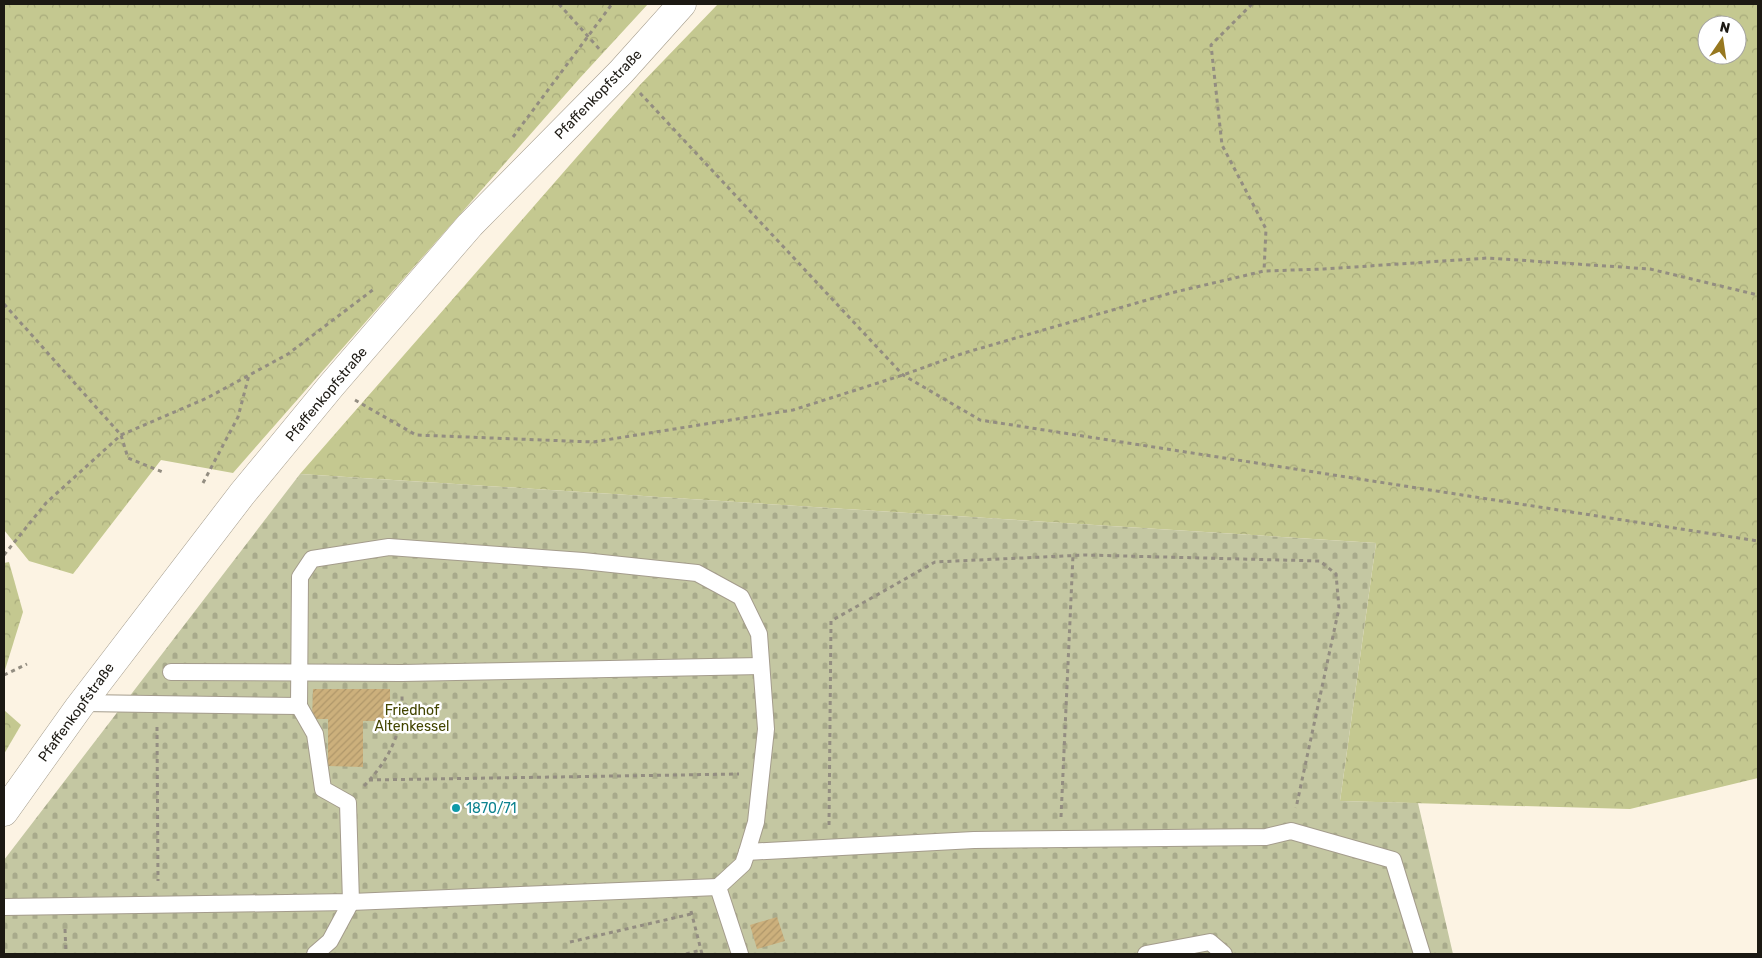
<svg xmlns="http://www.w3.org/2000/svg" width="1762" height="958" viewBox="0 0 1762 958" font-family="Rubik,sans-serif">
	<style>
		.forest { fill: url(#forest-crowns); fill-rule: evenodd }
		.cemetery { fill: url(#cemetery-stones) }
		.building { fill: url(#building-hatch) }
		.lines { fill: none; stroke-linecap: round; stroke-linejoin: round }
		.service-casing { stroke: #a49c8c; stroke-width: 18 }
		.tertiary-casing { stroke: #a49c8c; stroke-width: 29 }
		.path { stroke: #938d81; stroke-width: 3; stroke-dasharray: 4 4; stroke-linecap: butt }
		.service { stroke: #fff; stroke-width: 16 }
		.tertiary { stroke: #fff; stroke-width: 28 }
		.culture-dot { fill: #0f9aa8; stroke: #fff; stroke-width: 2 }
		.labels { text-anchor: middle; stroke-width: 5; stroke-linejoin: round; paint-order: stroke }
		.street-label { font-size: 14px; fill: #1c1913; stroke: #fff }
		.park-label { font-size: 14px; fill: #434500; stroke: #fff }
		.culture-label { font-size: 14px; fill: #0d838f; stroke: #fff; text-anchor: start }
	</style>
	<defs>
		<pattern id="forest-crowns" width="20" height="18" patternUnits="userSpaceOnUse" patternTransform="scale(1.25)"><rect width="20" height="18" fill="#c4c890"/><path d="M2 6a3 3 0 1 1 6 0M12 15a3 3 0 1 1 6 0" fill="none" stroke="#a8ab7b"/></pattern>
		<pattern id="cemetery-stones" width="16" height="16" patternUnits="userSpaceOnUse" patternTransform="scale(1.25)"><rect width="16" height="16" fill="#c4c7a2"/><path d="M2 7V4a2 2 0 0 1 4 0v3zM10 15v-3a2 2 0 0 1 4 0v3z" fill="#a8aa8b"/></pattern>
		<pattern id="building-hatch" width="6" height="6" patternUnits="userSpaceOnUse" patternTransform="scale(1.25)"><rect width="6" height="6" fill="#ccb07c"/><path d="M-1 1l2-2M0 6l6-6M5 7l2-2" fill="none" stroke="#af976a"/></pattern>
	</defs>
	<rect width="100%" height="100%" fill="#fcf3e3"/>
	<!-- forest -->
	<g class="forest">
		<polygon points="4,4 648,4 579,79 233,473 161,460 73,574 29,561 4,530"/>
		<path d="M718,4H1758V778L1630,809L1340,801L1376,543L300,474L638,87ZM1707,25H1737V55H1707Z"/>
		<polygon points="9,562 23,612 4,673 4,563"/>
		<polygon points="4,710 21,725 4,754"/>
	</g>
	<!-- cemetery -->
	<polygon class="cemetery" points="300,474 1376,543 1340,801 1418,803 1453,954 4,954 4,860"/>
	<!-- building -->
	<g class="building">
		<polygon points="313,689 390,689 390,721 363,721 363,767 328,766 328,719 312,719"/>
		<polygon points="777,917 785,941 757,949 750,925"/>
	</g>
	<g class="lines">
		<defs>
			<g id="service">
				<polyline points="171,672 402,673 761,666"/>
				<polyline points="82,703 299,706"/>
				<polyline points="747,852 974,840 1266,837 1291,831 1393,860 1422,954"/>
				<polyline points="4,907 351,902 718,887"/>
				<polyline points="315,954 330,941 351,902 348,803 323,789 315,734 299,706 300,577 312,559 389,547 583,561 697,573 741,597 759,634 766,729 756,822 747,852 743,864 718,887 740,954"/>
				<polyline points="1146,954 1210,942 1224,954"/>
			</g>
			<polyline id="tertiary" points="4,812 79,707 242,494 331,386 470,225 621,72 682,4"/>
		</defs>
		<!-- service casing -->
		<use href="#service" class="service-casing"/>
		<!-- tertiary casing -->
		<use href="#tertiary" class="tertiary-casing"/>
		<!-- path -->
		<g class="path">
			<polyline points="559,4 602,52"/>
			<polyline points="1252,4 1211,45 1222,145 1266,229 1264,271"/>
			<polyline points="640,93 903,375 980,420 1758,541"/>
			<polyline points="513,137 612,4"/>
			<polyline points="4,304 121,435 128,458 165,473"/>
			<polyline points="355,400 416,435 593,442 793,410 903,375 964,353 1171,293 1264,271 1324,269 1488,258 1650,269 1758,295"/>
			<polyline points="203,483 238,417 249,375"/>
			<polyline points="4,555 46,503 121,435 207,398 288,354 374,289"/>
			<polyline points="4,675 27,664"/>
			<polyline points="157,727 158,881"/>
			<polyline points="369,780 739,774"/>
			<path d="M364,786C389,760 403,732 402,696"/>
			<polyline points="1061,817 1073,555"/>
			<polyline points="829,825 831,621 935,562 1085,555 1320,561 1336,574 1339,608 1296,808"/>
			<polyline points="691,911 702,954"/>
			<polyline points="65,929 66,954"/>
			<polyline points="570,942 691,914"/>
			<polyline points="686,954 701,950"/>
		</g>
		<!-- service -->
		<use href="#service" class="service"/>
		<!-- tertiary -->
		<use href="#tertiary" class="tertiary"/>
	</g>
	<!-- markers -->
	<circle class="culture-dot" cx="456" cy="808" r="5"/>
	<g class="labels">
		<!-- street labels -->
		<g class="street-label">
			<text transform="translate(598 94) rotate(-46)" y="5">Pfaffenkopfstraße</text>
			<text transform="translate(326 394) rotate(-50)" y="5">Pfaffenkopfstraße</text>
			<text transform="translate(76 712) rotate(-54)" y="5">Pfaffenkopfstraße</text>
		</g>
		<!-- park labels -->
		<g class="park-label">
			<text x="412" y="715">Friedhof<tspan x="412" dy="16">Altenkessel</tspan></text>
		</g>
		<!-- culture labels -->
		<g class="culture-label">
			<text x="466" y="813">1870/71</text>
		</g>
	</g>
	<!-- border -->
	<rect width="1762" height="958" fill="none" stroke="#1c1913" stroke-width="10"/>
	<!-- north arrow -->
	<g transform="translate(1722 40) rotate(13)"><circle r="24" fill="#ffffff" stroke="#a4a3a1"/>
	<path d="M0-4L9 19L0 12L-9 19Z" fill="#977820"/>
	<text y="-8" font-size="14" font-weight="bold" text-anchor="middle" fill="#1c1913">N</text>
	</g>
</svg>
